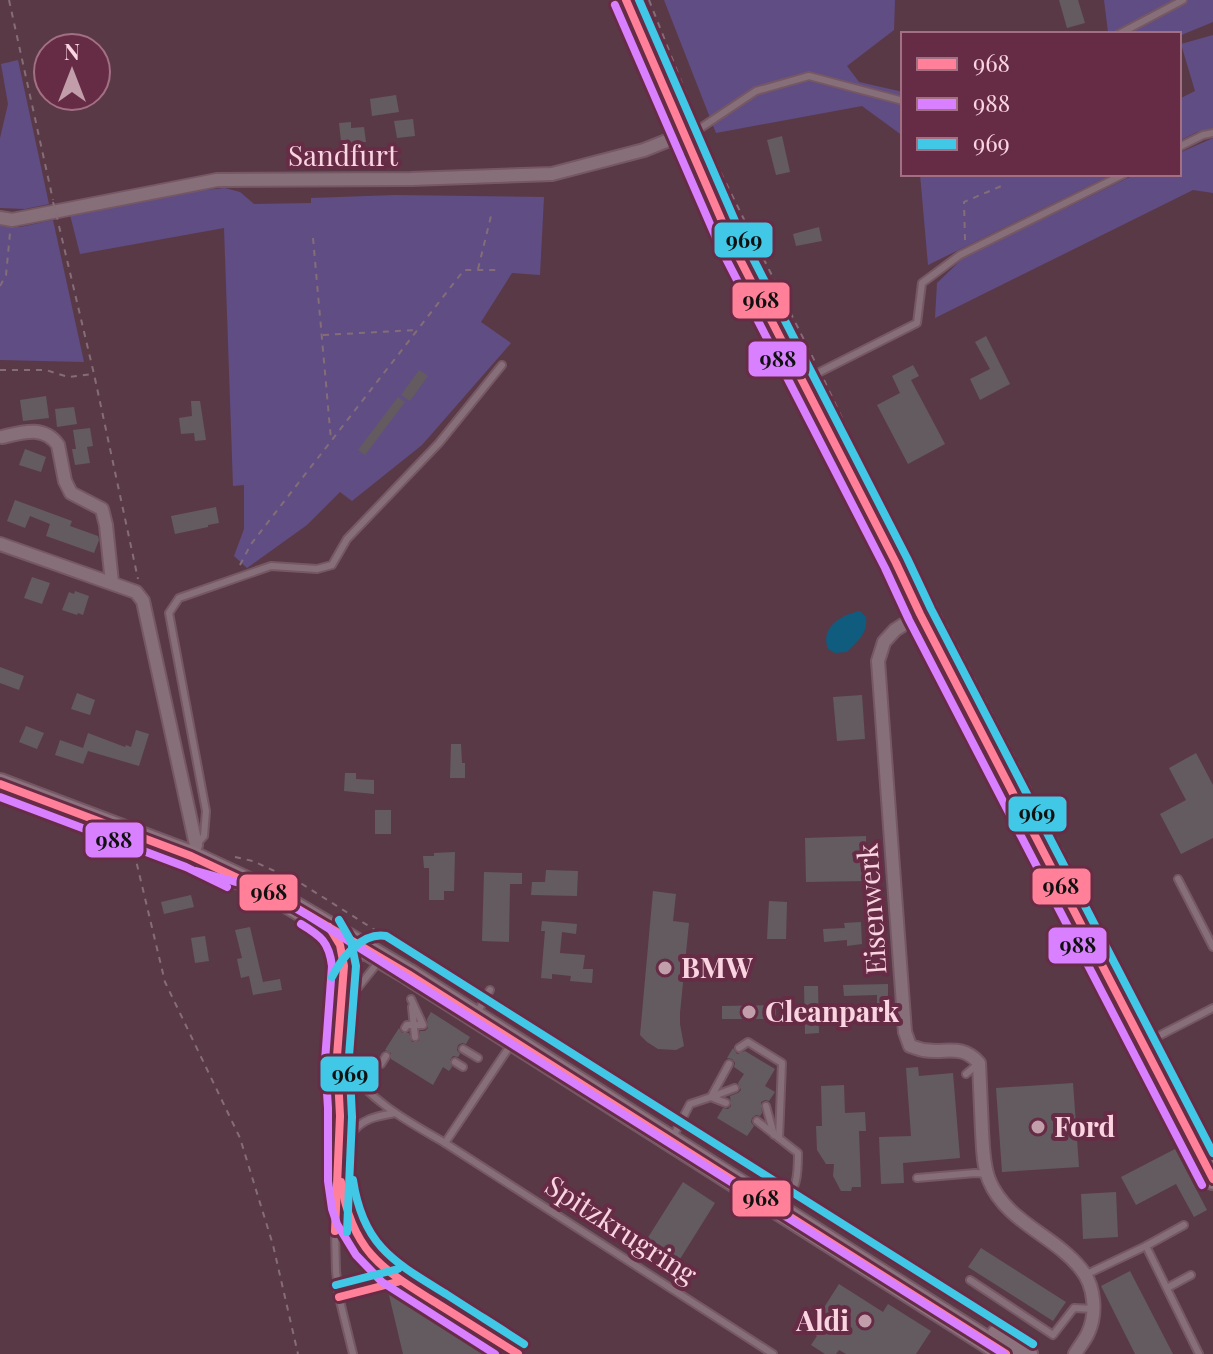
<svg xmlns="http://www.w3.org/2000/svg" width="1213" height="1354" viewBox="0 0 1213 1354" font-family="'Playfair Display',serif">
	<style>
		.green { fill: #604d84 }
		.water { fill: #0f5c7f }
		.building { fill: #635b60 }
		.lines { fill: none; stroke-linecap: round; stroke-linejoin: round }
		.lane-casing { stroke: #765865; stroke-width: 10 }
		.street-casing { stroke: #765865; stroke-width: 16 }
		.primary-casing { stroke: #765865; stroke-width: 24 }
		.path { stroke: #846d77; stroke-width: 2; stroke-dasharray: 6 6; stroke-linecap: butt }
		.lane { stroke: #876f79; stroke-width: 6 }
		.street { stroke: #876f79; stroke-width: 12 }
		.primary { stroke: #8b727d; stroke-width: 20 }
		.path-bridge { stroke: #846d77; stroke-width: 2; stroke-dasharray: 6 6; stroke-linecap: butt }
		.bus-1-casing { stroke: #672c45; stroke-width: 14 }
		.bus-2-casing { stroke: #672c45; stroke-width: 14 }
		.bus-3-casing { stroke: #672c45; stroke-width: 14 }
		.bus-1 { stroke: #ff8098; stroke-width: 8 }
		.bus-2 { stroke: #d880ff; stroke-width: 8 }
		.bus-3 { stroke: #40c8e6; stroke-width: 8 }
		.poi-dot { fill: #c29eab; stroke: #672c45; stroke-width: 3 }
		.labels { text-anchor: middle; stroke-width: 8; stroke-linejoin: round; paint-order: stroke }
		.street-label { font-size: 28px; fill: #fad4e1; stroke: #672c45 }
		.poi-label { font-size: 28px; font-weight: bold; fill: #fad4e1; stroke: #672c45; text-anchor: start }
		.line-badge { stroke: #672c45; stroke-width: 3 }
		.pale-badge-label { font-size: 22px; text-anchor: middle; font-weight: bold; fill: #111 }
	</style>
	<rect width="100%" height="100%" fill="#5a3947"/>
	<!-- green -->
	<g class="green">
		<polygon points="664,0 895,0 894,30 847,66 859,82 903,92 903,136 862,106 716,133"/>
		<polygon points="1104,0 1213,0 1213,22 1179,36 1179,34 1104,34 1108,32"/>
		<polygon points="1213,35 1213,128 1197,132 1179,141 1179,99 1195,91 1181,44"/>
		<polygon points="18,60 49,204 25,209 0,208 0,138 8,104 1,64"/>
		<polygon points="1213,138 1213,193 1193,190 935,318 937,283 963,258 1136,174 1179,174 1179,153"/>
		<polygon points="920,174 1113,174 928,265"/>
		<polygon points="225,188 240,192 254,204 311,203 311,198 396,195 544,197 540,275 512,273 481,322 511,343 422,445 352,501 340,492 307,525 247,568 234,556 244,529 244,485 233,486 224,228 80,254 69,211 173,193"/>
		<polygon points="53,220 84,362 0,360 0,226 20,227"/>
	</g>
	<!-- water -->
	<path class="water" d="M860,611L866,617C868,633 858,641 847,652L835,653L828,649C820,627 841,615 860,611Z"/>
	<!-- building -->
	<g class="building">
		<polygon points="1059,0 1078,0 1085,23 1067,28"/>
		<polygon points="396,95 399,112 372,116 370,99"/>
		<polygon points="413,119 415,136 397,138 394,121"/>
		<polygon points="351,122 351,128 364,127 366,142 362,142 364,157 343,159 339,123"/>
		<polygon points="782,136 790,172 776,175 767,140"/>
		<polygon points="819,227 822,241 796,246 793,234"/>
		<polygon points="986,336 1010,384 980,400 970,379 990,369 975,342"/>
		<polygon points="913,365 919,376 911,380 945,444 908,464 877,405 900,393 892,376"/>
		<polygon points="419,370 428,376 410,401 401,395"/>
		<polygon points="46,396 49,418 23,421 20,400"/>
		<polygon points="398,397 405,402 365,455 358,450"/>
		<polygon points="191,401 200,401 206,440 195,441 194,433 181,434 179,418 192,416"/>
		<polygon points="74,407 77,424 57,427 55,409"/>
		<polygon points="90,428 93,446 87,447 90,463 75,465 72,449 76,449 73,430"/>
		<polygon points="25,449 46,457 41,472 19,465"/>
		<polygon points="15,500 72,521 70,526 98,536 99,540 94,553 46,536 50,524 30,516 25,528 7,521"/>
		<polygon points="216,507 219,523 208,525 208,527 175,534 171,516"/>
		<polygon points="32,577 50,583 42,604 24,598"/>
		<polygon points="75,591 89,596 83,615 78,613 77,615 62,610 69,592 74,594"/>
		<polygon points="0,667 24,676 19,690 0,683"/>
		<polygon points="77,693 95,700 90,715 71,709"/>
		<polygon points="862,695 865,739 837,741 833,697"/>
		<polygon points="26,726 44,733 37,749 19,742"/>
		<polygon points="136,730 149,734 139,766 88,751 83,764 55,755 60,740 83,748 88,733 125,747 126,745 131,747"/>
		<polygon points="451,744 461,744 462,763 465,763 465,778 450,778"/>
		<polygon points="1196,753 1213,785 1213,838 1181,854 1160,814 1186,800 1169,768"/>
		<polygon points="345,773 356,773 356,779 374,780 374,794 344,791"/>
		<rect x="375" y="810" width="16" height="24"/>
		<polygon points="866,836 867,881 806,882 805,838"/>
		<polygon points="455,852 454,891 444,891 444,900 429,900 429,868 424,868 423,856 434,856 434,853"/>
		<polygon points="546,870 578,871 577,896 531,895 532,882 545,882"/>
		<polygon points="484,872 522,873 522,884 510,884 509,942 482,941"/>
		<polygon points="653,891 676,894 673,921 689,923 680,1013 680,1024 684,1046 676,1050 658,1049 647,1042 640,1035"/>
		<polygon points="191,895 194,907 164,914 161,902"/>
		<polygon points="769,901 787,902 786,939 767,939"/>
		<polygon points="542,921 577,924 576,934 562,932 560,953 585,955 583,969 593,969 592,983 570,981 571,976 552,974 552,979 541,978 545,931 541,931"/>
		<polygon points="861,922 862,944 847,946 847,940 824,942 823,929 845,928 844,923"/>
		<polygon points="250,927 263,982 280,979 282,990 253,995 249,976 241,978 237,959 242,958 235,930"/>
		<polygon points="205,936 209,961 195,963 191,938"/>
		<polygon points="888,984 888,1016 877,1016 877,995 844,996 843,985"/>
		<polygon points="804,986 818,986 819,1033 805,1034"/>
		<polygon points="776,1005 776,1019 722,1019 722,1006"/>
		<polygon points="431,1012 470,1037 466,1044 462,1043 458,1045 457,1050 460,1054 458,1057 453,1056 450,1060 452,1067 449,1071 443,1067 433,1085 391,1059 391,1053 385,1050 399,1028 402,1033 409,1033 412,1042 419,1041 420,1031 425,1031 428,1028 427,1019"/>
		<polygon points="733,1048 737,1054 745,1051 775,1069 765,1086 775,1092 769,1101 765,1100 761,1102 762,1113 760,1116 756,1115 752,1118 751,1122 754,1126 747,1136 717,1118 723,1108 728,1109 731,1106 730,1096 738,1093 741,1090 738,1083 744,1074 734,1067 735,1063 732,1059 727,1058"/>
		<polygon points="918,1067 919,1076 953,1073 960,1158 903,1163 904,1183 881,1184 879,1137 911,1136 906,1068"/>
		<polygon points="1073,1083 1079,1167 1002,1172 996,1088"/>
		<polygon points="844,1085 845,1113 865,1112 866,1131 859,1131 861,1187 852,1187 851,1191 841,1191 833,1176 834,1164 826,1164 817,1150 816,1126 822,1126 821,1086"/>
		<polygon points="1175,1149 1207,1210 1194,1217 1176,1184 1136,1205 1121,1177"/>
		<polygon points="683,1182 715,1203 680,1259 647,1239"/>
		<polygon points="1116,1192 1118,1237 1083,1239 1081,1194"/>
		<polygon points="981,1248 1066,1302 1053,1321 968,1267"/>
		<polygon points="1130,1271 1173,1354 1135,1354 1101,1286"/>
		<polygon points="839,1284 883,1312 888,1304 931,1331 916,1354 846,1354 839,1350 836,1354 825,1354 811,1345 817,1336 809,1331"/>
		<polygon points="388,1291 490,1354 403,1354"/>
	</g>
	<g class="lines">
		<defs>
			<g id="lane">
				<polyline points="1119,34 1183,0"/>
				<polyline points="699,129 756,91 809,76 903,101"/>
				<polyline points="1179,147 1203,135 1213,133"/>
				<polyline points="806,379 917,323 922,283 960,255 1124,174"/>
				<polyline points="196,845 204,836 206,811 169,613 179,598 271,566 317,569 332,565 347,539 439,443 502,365"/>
				<polyline points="1178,879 1213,947"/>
				<polyline points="338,941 343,955 344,966 337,1056 340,1116 335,1231 336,1271 339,1297 353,1354"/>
				<polyline points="345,978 349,968 365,953"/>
				<polyline points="412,1007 415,1037"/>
				<polyline points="477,1013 490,990"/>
				<polyline points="405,1028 407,1025 423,1025 411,999"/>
				<polyline points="1145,1043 1213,1008"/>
				<polyline points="739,1048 748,1042 782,1063 779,1138"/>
				<polyline points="463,1049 478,1058"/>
				<polyline points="455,1062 463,1067"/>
				<polyline points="381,1064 386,1056"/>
				<path d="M348,1067C370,1102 411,1123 445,1143L773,1354"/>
				<polyline points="966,1074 979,1063"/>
				<polyline points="711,1097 729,1064"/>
				<polyline points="711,1097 735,1088"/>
				<polyline points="766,1106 774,1135"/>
				<path d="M757,1121L798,1153C798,1179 797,1187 781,1209"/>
				<polyline points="675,1133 690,1104 711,1097 726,1103"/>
				<path d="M351,1135C360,1119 377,1116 395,1113"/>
				<polyline points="445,1143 512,1043"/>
				<polyline points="917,1178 975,1173 987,1174"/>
				<path d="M342,1188C347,1227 361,1247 389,1273L518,1354"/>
				<polyline points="341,1191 350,1116 348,1067 352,1005 356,990 380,960"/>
				<polyline points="1146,1246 1199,1354"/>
				<polyline points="1085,1275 1146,1246 1184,1225"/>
				<polyline points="970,1280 1053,1335 1074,1308 1094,1309"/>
				<polyline points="1167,1288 1191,1275"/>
				<polyline points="339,1297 401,1281"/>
			</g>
			<g id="street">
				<polyline points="0,218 12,220 217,180 411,179 552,174 644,150 684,134"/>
				<path d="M2,437C23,432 44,425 58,445L65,481L71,493L102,509L106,525L112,583"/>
				<polyline points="0,544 136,592 143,601 196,845 191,856"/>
				<path d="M920,614L895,630L884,642L878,661L905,1032L910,1046C914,1047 918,1049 923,1050C946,1054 961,1043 979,1063C980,1086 981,1108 982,1131C983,1147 983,1165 989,1180C1006,1222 1054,1235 1081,1269C1095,1286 1097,1314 1088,1333C1085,1340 1079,1347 1075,1354"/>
			</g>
			<g id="primary">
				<polyline points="626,0 731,242 896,563 920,614 1213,1179"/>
				<polyline points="0,784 191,856 276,896 408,974 1006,1354"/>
				<polyline points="997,1335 1027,1354"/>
			</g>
		</defs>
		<!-- lane casing -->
		<use href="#lane" class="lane-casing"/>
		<!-- street casing -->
		<use href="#street" class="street-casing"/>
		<!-- primary casing -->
		<use href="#primary" class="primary-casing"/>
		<!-- path -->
		<g class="path">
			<polyline points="9,0 53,200"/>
			<polyline points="649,0 689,101"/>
			<polyline points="710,151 816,364"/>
			<polyline points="59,226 94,374 138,579"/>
			<polyline points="313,238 331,440"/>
			<polyline points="965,240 964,202 1006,184"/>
			<polyline points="478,269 491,216"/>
			<polyline points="0,286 6,275 10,233"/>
			<polyline points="323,335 416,330"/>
			<polyline points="0,370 46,370 68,377 93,374"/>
			<polyline points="824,380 859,454"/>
			<polyline points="240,565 251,544 464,270 500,270"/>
			<polyline points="929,592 1073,870"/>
			<polyline points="134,852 165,982 240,1138 273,1245 298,1354"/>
			<polyline points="235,857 253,861 302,884 475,993"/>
			<polyline points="494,1005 662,1110 671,1118"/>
			<polyline points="689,1130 708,1142 724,1148 783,1187"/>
			<path d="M798,1196L958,1296C964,1309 977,1315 990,1320"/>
		</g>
		<!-- lane -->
		<use href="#lane" class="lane"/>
		<!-- street -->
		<use href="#street" class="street"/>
		<!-- primary -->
		<use href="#primary" class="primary"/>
		<!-- path-bridge -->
		<polyline class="path-bridge" points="53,202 58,221"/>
		<defs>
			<g id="bus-1">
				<polyline points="626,0 731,242 896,563 920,614 1213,1179"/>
				<polyline points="0,784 191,856 276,896 408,974 1006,1354"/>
				<polyline points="329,927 340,945 344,966 337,1056 340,1116 335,1231"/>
				<path d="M341,1182C352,1252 382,1269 438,1304C465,1321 491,1337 518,1354"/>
				<polyline points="339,1297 401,1281"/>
			</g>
			<g id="bus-2">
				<polyline points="615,5 720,247 885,568 909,620 1202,1185"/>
				<polyline points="0,797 186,867 227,887"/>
				<polyline points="196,871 254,887 276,897 309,916 1004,1354"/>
				<path d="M301,924C321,936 329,942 332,966L325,1061L328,1108V1181L332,1209L337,1224L356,1255L382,1282L495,1354"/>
			</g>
			<g id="bus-3">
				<polyline points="639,0 742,237 907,558 931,609 1213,1153"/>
				<polyline points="339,920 351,941 356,966 349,1056 352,1117 347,1232"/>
				<path d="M332,977C342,957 362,932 386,936L1033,1344"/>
				<path d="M353,1180C363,1246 394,1262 446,1294C472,1311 498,1327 524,1344"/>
				<polyline points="336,1285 398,1269"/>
			</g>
		</defs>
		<!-- bus-1 casing -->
		<use href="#bus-1" class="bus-1-casing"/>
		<!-- bus-2 casing -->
		<use href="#bus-2" class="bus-2-casing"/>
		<!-- bus-3 casing -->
		<use href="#bus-3" class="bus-3-casing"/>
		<!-- bus-1 -->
		<use href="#bus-1" class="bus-1"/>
		<!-- bus-2 -->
		<use href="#bus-2" class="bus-2"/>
		<!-- bus-3 -->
		<use href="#bus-3" class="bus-3"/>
	</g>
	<!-- markers -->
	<g class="poi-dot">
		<circle cx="665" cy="968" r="8"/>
		<circle cx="749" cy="1012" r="8"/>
		<circle cx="1038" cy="1127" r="8"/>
		<circle cx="865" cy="1321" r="8"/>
	</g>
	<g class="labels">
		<!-- street labels -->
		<g class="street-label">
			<text x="343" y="166">Sandfurt</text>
			<text transform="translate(872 909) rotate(-94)" y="10">Eisenwerk</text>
			<text transform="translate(621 1230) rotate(33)" y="10">Spitzkrugring</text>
		</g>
		<!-- poi labels -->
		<g class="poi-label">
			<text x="681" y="978">BMW</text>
			<text x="765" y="1022">Cleanpark</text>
			<text x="1054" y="1137">Ford</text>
			<text x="849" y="1331" text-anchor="end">Aldi</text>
		</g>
	</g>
	<g class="line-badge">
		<rect x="713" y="221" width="61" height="38" rx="8" fill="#40c8e6"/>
		<rect x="731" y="281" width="60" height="39" rx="8" fill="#ff8098"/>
		<rect x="747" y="340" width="61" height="38" rx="8" fill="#d880ff"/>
		<rect x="1007" y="795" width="61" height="38" rx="8" fill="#40c8e6"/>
		<rect x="84" y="821" width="61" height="38" rx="8" fill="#d880ff"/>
		<rect x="1031" y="867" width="61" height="39" rx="8" fill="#ff8098"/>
		<rect x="238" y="873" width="61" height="39" rx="8" fill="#ff8098"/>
		<rect x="1047" y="926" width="61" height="39" rx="8" fill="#d880ff"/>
		<rect x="319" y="1055" width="61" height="38" rx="8" fill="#40c8e6"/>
		<rect x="731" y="1179" width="61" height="39" rx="8" fill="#ff8098"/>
	</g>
	<g class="pale-badge-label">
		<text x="744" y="248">969</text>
		<text x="761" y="308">968</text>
		<text x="778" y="367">988</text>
		<text x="1037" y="821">969</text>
		<text x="114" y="848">988</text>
		<text x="1061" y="894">968</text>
		<text x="269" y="900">968</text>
		<text x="1078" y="953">988</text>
		<text x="350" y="1082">969</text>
		<text x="761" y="1206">968</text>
	</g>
	<!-- legend -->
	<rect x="901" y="32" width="280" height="144" fill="#672c45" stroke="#a26f83" stroke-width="2"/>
	<rect x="917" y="58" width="40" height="12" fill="#ff8098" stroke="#a26f83" stroke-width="2"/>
	<text x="973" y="72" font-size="24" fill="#fad4e1">968</text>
	<rect x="917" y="98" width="40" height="12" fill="#d880ff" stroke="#a26f83" stroke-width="2"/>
	<text x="973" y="112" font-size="24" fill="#fad4e1">988</text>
	<rect x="917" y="138" width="40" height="12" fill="#40c8e6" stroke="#a26f83" stroke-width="2"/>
	<text x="973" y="152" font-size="24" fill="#fad4e1">969</text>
	<!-- north arrow -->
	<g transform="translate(72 72)"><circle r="38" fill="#672c45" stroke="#a26f83" stroke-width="2"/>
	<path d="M0-6L14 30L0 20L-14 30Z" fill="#c29eab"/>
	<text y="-12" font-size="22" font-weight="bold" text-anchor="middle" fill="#fad4e1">N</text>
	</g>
</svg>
